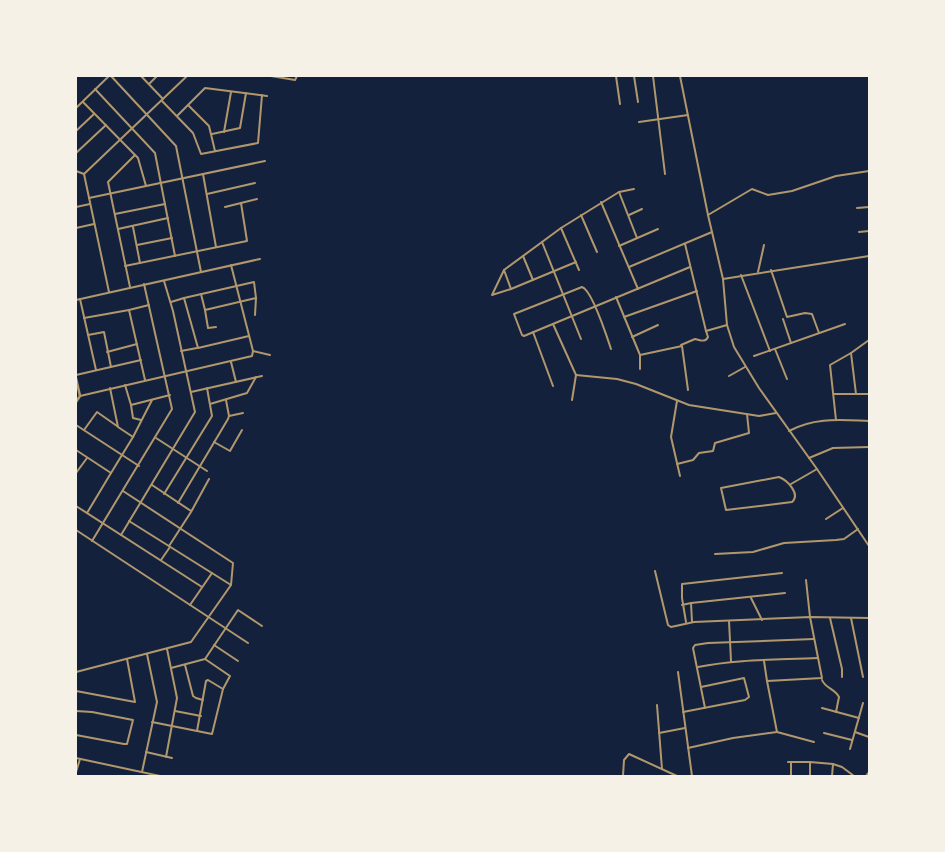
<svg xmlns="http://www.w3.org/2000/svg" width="945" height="852" viewBox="0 0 945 852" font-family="'Varela Round',sans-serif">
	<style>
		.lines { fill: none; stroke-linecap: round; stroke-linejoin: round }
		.minor { stroke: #b1986c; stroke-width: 2 }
		.tertiary { stroke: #b1986c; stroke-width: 2.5 }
	</style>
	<rect width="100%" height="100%" fill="#14213d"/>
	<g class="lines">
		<!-- minor -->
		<g class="minor">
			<polyline points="111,76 176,146 201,272"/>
			<polyline points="141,76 163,99"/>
			<polyline points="271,76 295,80 297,76"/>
			<polyline points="616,76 620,104"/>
			<polyline points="634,76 638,102"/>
			<polyline points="653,76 665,174"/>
			<polyline points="680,76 708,215"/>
			<polyline points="149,84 157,76"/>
			<polyline points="95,89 155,153 175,256"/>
			<polyline points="162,101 193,133 201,154 258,143 262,95"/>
			<polyline points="83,102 138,158 146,186"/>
			<polyline points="189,106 209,126 215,151"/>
			<polyline points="76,108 109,76"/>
			<polyline points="177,116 205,88 267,96"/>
			<polyline points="639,122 688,115"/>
			<polyline points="76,131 94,114"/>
			<polyline points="224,132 231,92"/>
			<polyline points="212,134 240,128 246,93"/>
			<polyline points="76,153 106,125"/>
			<polyline points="76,171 84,174"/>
			<polyline points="869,171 836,176 792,191 768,195 752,189 708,215 723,279 727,325 734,347 759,388 817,469 869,546"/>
			<polyline points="84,174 187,76"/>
			<polyline points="84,174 109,292"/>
			<polyline points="203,174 216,247"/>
			<polyline points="619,192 637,238"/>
			<polyline points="207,194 255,183"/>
			<polyline points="89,198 265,161"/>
			<polyline points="601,202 638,289"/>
			<polyline points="241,203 257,199"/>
			<polyline points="76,207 90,204"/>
			<polyline points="857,208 869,207"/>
			<polyline points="115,214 165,204"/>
			<polyline points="581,215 597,252"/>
			<polyline points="629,215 642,209"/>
			<polyline points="133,227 140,263"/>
			<polyline points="76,228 94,224"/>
			<polyline points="561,228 579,270"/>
			<polyline points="118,229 168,218"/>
			<polyline points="859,232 869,231"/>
			<polyline points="542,242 581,339"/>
			<polyline points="685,244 706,331 727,325"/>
			<polyline points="137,245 172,238"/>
			<polyline points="619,246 658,229"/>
			<polyline points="523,256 533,280"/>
			<polyline points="576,262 511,289 492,295 504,270 561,228 619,192 634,189"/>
			<polyline points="125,266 247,241 241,203 225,207"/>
			<polyline points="629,267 712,232"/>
			<polyline points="504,270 511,289"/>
			<polyline points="771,270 787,317 805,313 812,314 819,333"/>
			<polyline points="758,272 764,245"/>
			<polyline points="741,275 770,351"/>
			<polyline points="723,279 869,256"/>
			<polyline points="130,287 108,182 135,155"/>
			<polyline points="201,294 205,310 256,298 255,315"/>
			<polyline points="616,297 640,355 640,369"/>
			<polyline points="184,298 254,282 256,298"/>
			<polyline points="80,299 96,370"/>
			<polyline points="76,300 260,259"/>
			<polyline points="171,302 184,298 198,348 249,336"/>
			<polyline points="129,310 149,305"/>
			<polyline points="205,310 208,328 216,327"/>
			<polyline points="624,317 697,291"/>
			<polyline points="84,318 129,310 145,380"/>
			<polyline points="783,319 791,343"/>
			<polyline points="553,324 576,375 572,400"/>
			<polyline points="533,332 553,386"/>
			<polyline points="88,335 104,332 111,367"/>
			<polyline points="632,337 658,325"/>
			<path d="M681,345L695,339C700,340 705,343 708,337L706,331"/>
			<path d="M611,349C607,337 592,290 582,287L514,314L522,335L524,336L690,267"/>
			<polyline points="775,349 787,379"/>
			<polyline points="181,351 197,348"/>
			<polyline points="253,351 270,355"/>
			<polyline points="107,352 137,344"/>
			<polyline points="851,353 856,394"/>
			<polyline points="640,355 682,346 688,390"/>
			<polyline points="754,356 845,324"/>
			<polyline points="231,362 236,382"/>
			<polyline points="76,375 141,360"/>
			<polyline points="576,375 617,379 636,384 689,405 759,416 776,413"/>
			<polyline points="729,376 745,367"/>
			<polyline points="125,385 131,405 170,395"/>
			<polyline points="110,388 118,427 133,437 111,473"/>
			<polyline points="191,392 262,376"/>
			<polyline points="834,394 869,394"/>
			<polyline points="80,396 252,356 253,351 231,265"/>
			<polyline points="677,401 671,437 680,476"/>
			<polyline points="210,404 247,393 256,377"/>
			<polyline points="131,405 133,418 141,420"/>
			<polyline points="229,416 243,413"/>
			<polyline points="836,420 830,365 851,353 869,340"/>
			<polyline points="76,425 139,466"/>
			<polyline points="84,430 97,412 117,426"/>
			<path d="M789,431C815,417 840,420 869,421"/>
			<polyline points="133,437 152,400"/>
			<polyline points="156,438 207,471"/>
			<polyline points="214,442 230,451 242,430"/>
			<polyline points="76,450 111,473 87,513"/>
			<polyline points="809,458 833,448 869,447"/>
			<polyline points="677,464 693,460 699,453 713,451 715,443 749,433 747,414"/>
			<polyline points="76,473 87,458"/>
			<path d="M779,477C787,480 801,494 792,502L726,510L721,488Z"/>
			<polyline points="791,484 817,469"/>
			<polyline points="152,485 191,511"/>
			<polyline points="164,494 212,416 207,388"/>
			<polyline points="178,503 228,419 229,416 226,400"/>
			<polyline points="76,506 202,587"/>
			<polyline points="826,519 843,508"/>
			<polyline points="129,521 231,585"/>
			<polyline points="76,530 248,643"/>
			<polyline points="121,535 195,412 173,311 164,281"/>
			<polyline points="92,541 172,409 144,284"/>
			<polyline points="169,546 191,512 209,479"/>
			<polyline points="715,554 753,552 784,543 836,540 844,539 858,529"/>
			<polyline points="161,560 170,547"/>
			<polyline points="655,571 668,625 671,627 694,622 810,617 869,618"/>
			<polyline points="751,598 762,620"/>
			<polyline points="691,603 692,622"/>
			<polyline points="190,605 212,573"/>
			<polyline points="682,605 691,603 785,593"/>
			<polyline points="830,618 842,669 842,677"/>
			<polyline points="851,618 863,677"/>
			<polyline points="729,621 731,661"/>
			<polyline points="686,622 682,598 682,584 782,573"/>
			<polyline points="214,645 238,661"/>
			<polyline points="764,661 767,681"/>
			<polyline points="185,665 193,696 196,698 203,700"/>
			<path d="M698,667C737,659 777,660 818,658"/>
			<polyline points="171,668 205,659 238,610 262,626"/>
			<polyline points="76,672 191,642 231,585 233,563 123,491"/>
			<polyline points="678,672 692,776"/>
			<path d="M822,680C825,688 835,689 839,697L836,712"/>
			<polyline points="76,691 135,702 127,659"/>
			<polyline points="657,705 662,769"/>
			<polyline points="705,708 693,648 695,645 708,643 814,639"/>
			<polyline points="822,708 859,718"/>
			<polyline points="76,711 92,712 133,720 127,744 124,744 76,735"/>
			<polyline points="175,711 201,716"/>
			<polyline points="683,712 745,700 749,697 744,678 701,687"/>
			<polyline points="152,722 212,734 223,689 230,676 205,659"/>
			<polyline points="197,731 206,681 208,680 223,689"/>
			<polyline points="777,732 814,742"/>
			<polyline points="855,732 869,737"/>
			<polyline points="659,733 685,728"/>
			<polyline points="824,733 852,740"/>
			<polyline points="688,748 733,738 777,732 767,681 822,678 810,617 806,580"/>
			<polyline points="850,749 863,703"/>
			<polyline points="146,752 172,758"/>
			<polyline points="166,757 177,698 167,649"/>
			<polyline points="76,758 160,776"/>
			<polyline points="788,762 810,762"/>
			<polyline points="833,764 842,767 854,776"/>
			<polyline points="76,772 80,759"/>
			<polyline points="142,772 157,702 147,654"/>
			<polyline points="623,776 624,760 629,754 677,776"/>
			<polyline points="791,776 791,762"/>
			<polyline points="810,776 810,762 833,764 832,776"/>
			<polyline points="866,776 869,772"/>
		</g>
		<!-- tertiary -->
		<polyline class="tertiary" points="76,378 80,396 76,402"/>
	</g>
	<!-- border -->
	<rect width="945" height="852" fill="none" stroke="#f6f1e7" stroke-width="154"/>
</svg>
